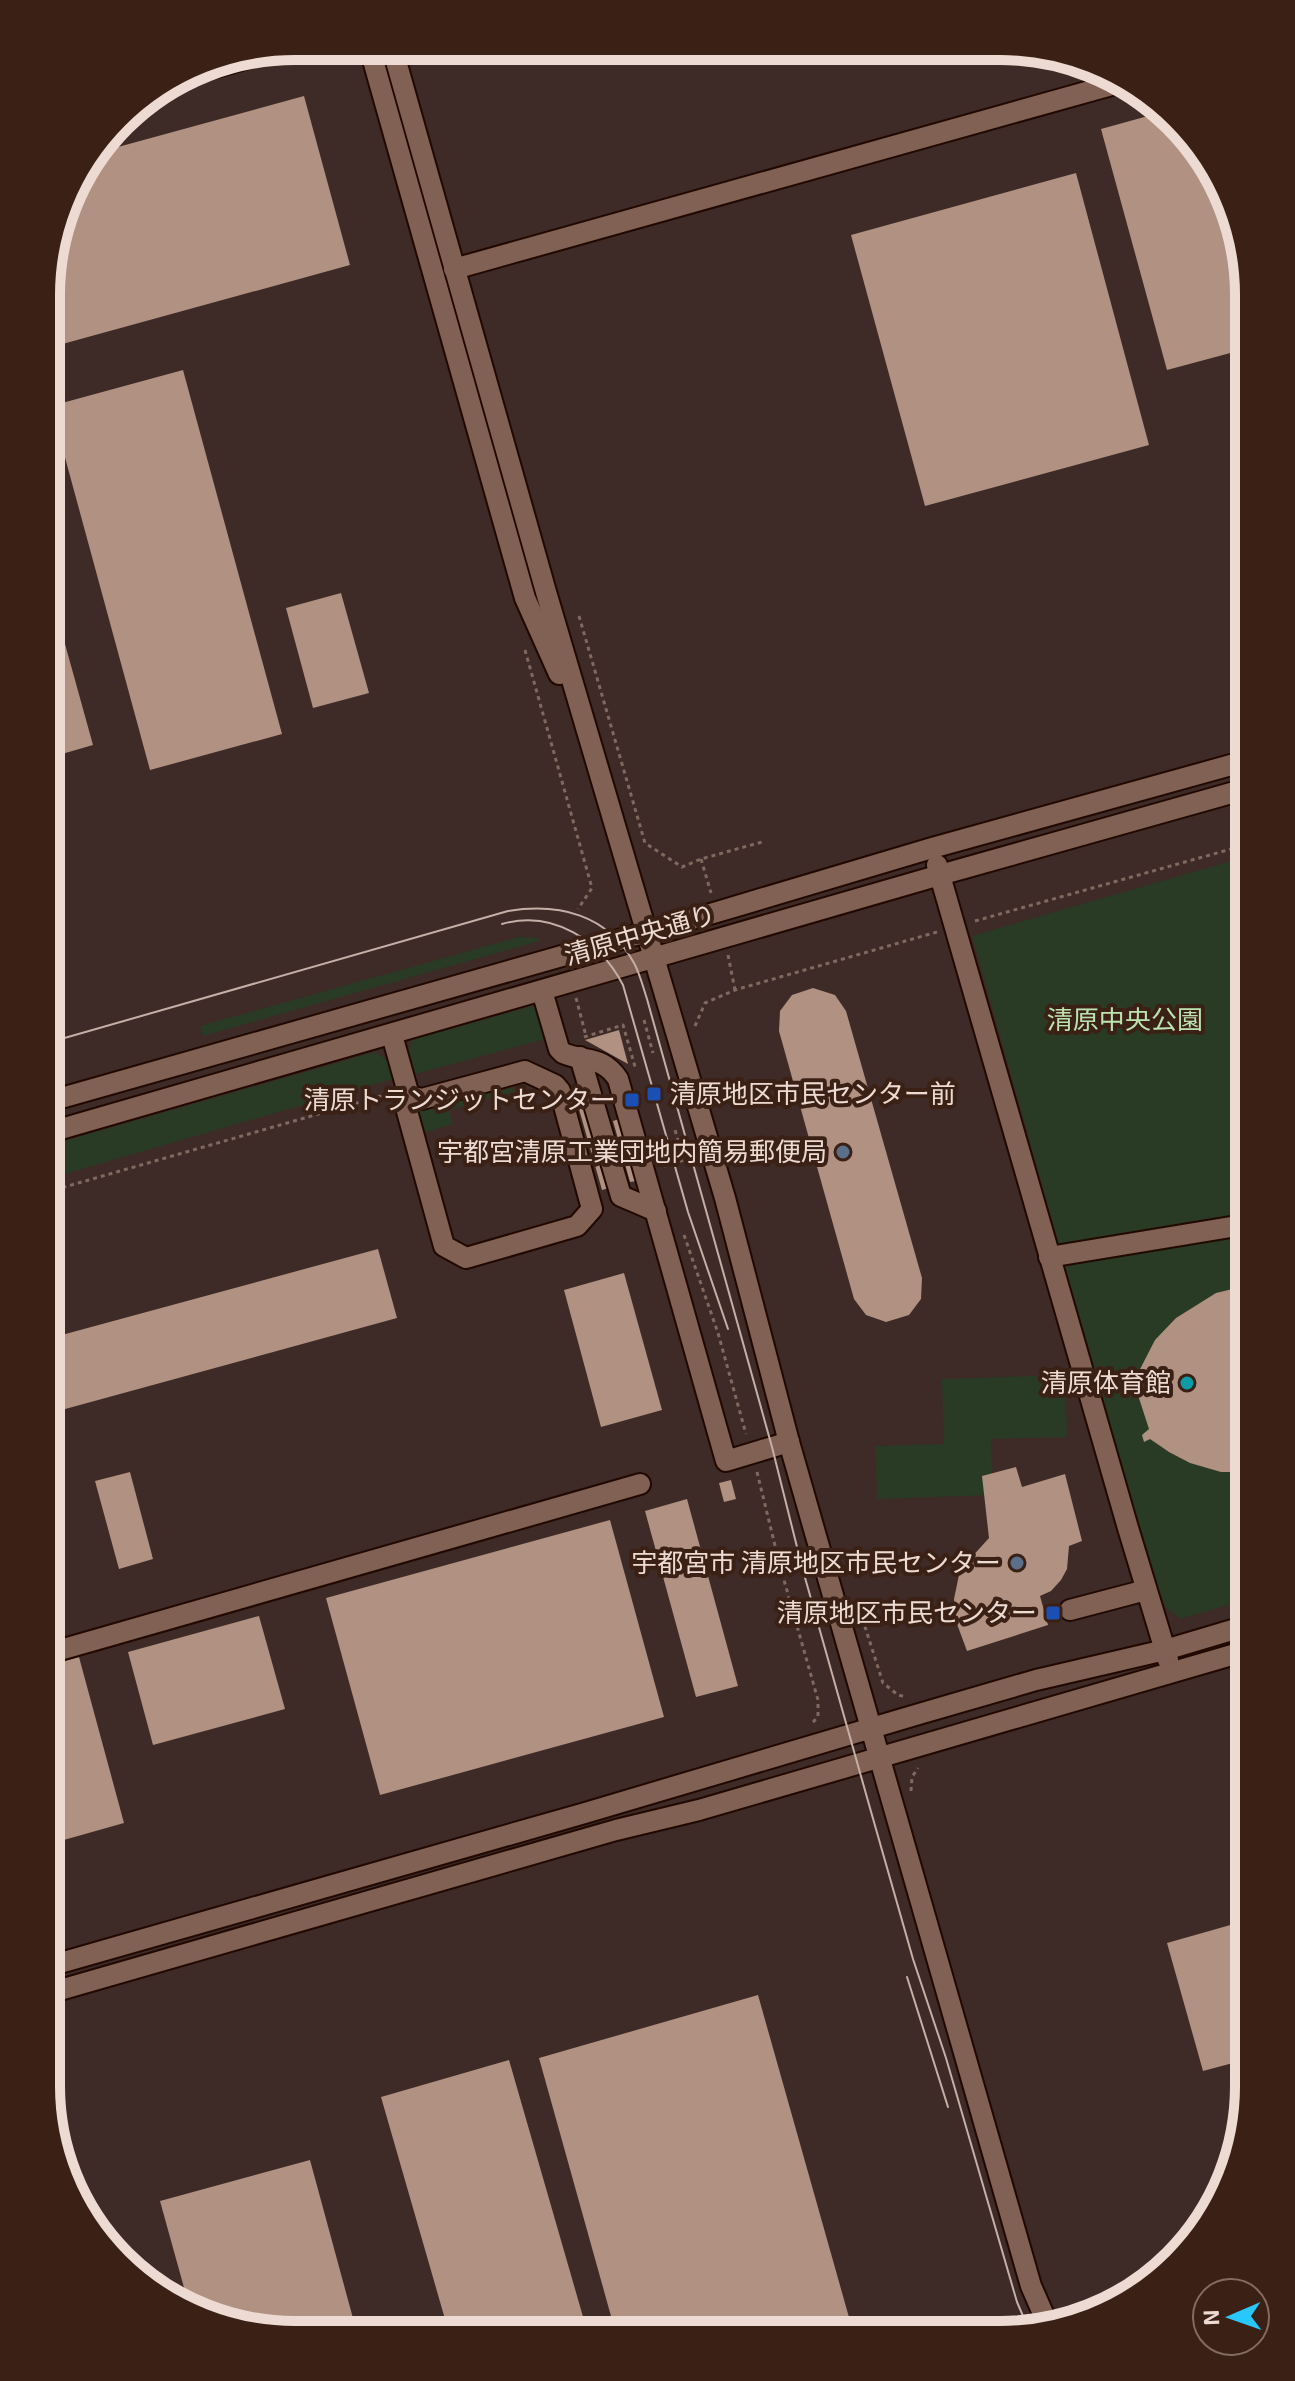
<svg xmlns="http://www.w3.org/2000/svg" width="1295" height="2381" viewBox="0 0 1295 2381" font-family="'Exo 2','Noto Sans JP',sans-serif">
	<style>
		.industrial { fill: #3e2a27 }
		.green { fill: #293b24 }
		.building { fill: #b19181 }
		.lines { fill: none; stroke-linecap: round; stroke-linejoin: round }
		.minor-casing { stroke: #210902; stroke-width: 24 }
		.path { stroke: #80695f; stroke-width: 3; stroke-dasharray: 4 4; stroke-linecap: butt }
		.minor { stroke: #806154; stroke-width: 20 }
		.tram { stroke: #c4b0a7; stroke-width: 2 }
		.transit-dot { fill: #1a4fb4; stroke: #3b2115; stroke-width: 3 }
		.service-dot { fill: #5c6f8a; stroke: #3b2115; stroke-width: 3 }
		.culture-dot { fill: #0f9aa8; stroke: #3b2115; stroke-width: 3 }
		.labels { text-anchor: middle; stroke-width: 8; stroke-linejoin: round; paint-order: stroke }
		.street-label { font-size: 26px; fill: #eddbd3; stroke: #3b2115 }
		.park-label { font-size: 26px; fill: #bce2b1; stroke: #3b2115 }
		.poi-label { font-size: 26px; fill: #eddbd3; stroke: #3b2115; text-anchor: end }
		.rim { fill: none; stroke: #eddbd3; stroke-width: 10 }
	</style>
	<rect width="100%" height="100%" fill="#3b2115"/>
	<!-- industrial -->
	<polygon class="industrial" points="295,46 1048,51 1164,107 1236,215 1249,295 1248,2103 1230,2181 1198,2237 1151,2284 1080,2322 1000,2335 262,2333 143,2283 97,2237 59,2166 46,2086 48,263 72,184 130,108 200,65"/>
	<!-- green -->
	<g class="green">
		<polygon points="1249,856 1249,1599 1180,1619 1159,1601 972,936"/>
		<polygon points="519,937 539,938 539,941 203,1036 200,1026"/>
		<polygon points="540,1004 549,1038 412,1075 407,1056 412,1040"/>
		<polygon points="375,1052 387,1060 393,1079 47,1179 47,1146"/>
		<polygon points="511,1088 516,1091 449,1110 453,1124 420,1134 412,1107 474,1090 491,1093"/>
		<polygon points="1065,1375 1067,1437 991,1439 993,1495 877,1499 875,1446 944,1444 942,1379"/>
	</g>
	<!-- building -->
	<g class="building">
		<polygon points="304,96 350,265 48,348 48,263 72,184 96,153"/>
		<polygon points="1166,111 1236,215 1249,295 1249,348 1167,370 1101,129"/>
		<polygon points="1076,173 1149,445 925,506 851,235"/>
		<polygon points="183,370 282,734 150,770 51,406"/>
		<polygon points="341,593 369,693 313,708 286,608"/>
		<polygon points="65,644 93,745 55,756 48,727 48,649"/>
		<polygon points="813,988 835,995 846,1011 922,1278 921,1299 909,1315 886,1322 866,1315 854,1299 779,1031 780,1011 792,995"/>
		<polygon points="619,1030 628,1064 585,1040"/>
		<polygon points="580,1086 609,1188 602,1190 573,1088"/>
		<polygon points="619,1119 637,1181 630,1182 613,1121"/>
		<polygon points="378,1249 397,1318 47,1414 47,1339"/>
		<polygon points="624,1273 662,1410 601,1427 564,1290"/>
		<polygon points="1249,1285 1249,1472 1221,1472 1190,1463 1169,1452 1150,1439 1144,1442 1142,1435 1149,1429 1136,1389 1126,1387 1124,1378 1136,1377 1155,1340 1176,1318 1216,1293"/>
		<polygon points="1016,1467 1022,1487 1065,1474 1082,1541 1069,1546 1067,1569 1061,1580 1051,1591 1040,1596 1048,1625 967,1651 957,1624 954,1599 960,1570 989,1538 982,1476"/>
		<polygon points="130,1472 153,1559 119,1569 95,1481"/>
		<polygon points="731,1480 736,1499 724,1502 719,1483"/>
		<polygon points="687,1499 738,1686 696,1697 645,1511"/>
		<polygon points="610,1520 664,1717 380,1795 326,1598"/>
		<polygon points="259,1616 285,1709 153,1745 128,1652"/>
		<polygon points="79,1657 124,1823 46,1845 46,1666"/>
		<polygon points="1248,1920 1248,2059 1203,2071 1167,1943"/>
		<polygon points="758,1995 854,2335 616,2334 539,2058"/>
		<polygon points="509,2060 588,2334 449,2333 381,2097"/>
		<polygon points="310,2160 357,2333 262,2333 188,2302 160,2201"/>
	</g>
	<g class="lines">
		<defs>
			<g id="minor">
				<polyline points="369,46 525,598 559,674"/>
				<polyline points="392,47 546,592 725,1198 789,1442 1031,2286 1049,2327"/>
				<polyline points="181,77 277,50"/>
				<polyline points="454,269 1115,84"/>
				<polyline points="937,865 1128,1528 1168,1660"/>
				<path d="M542,991L559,1049L563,1053C586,1063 602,1055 618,1079L726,1461L789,1442"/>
				<polyline points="392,1035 409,1096 405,1104 444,1246 466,1258 577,1226 592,1209 560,1091 555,1085 525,1071 422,1099 409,1096"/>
				<polyline points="580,1057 621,1196 656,1211"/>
				<polyline points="47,1102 717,912 932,848 1249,760"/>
				<polyline points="47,1133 940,875 1249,788"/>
				<polyline points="1049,1257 1249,1224"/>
				<polyline points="1070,1610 1146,1590"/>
				<polyline points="46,1654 640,1484"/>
				<polyline points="46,1967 585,1813 919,1714 1036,1680 1165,1650 1249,1625"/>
				<polyline points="46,1994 616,1830 699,1810 1249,1650"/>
			</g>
		</defs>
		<!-- minor casing -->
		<use href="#minor" class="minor-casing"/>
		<!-- path -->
		<g class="path">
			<polyline points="579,616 645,843 682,867 701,859 762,842"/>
			<polyline points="525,650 592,888 578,909"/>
			<polyline points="701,859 711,893"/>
			<polyline points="975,921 1249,844"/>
			<polyline points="728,955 735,990"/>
			<polyline points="576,998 586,1036"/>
			<polyline points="644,1020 653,1053"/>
			<polyline points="695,1026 705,1003 735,990 937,932"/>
			<polyline points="584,1037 623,1025 636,1070"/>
			<polyline points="664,1166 684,1160 675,1130"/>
			<polyline points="47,1192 388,1094"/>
			<polyline points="684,1235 718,1333 746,1434"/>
			<polyline points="757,1472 780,1566 818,1700 818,1716 811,1725"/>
			<polyline points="860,1611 883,1683 898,1695 907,1697"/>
			<polyline points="911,1791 912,1777 918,1768"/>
		</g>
		<!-- minor -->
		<use href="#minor" class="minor"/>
		<!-- tram -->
		<g class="tram">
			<path d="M502,924C554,909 600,941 623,985L688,1212L728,1329"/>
			<path d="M47,1043L508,911C559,903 607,914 634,963C640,974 643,987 647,999L772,1447L802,1567L868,1801L913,1959L946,2058L1017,2302L1029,2330"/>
			<polyline points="907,1977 948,2107"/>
		</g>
	</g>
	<!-- markers -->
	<g class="transit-dot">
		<rect x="646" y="1086" width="16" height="16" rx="4"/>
		<rect x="624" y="1092" width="16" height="16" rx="4"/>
		<rect x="1045" y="1605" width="16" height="16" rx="4"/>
	</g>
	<g class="service-dot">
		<circle cx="843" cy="1152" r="8"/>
		<circle cx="1017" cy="1563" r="8"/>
	</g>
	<circle class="culture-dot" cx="1187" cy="1383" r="8"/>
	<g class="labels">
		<!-- street labels -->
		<g class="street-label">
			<text transform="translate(640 935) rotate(-16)" y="9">清原中央通り</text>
		</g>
		<!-- park labels -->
		<g class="park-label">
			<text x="1125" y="1029">清原中央公園</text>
		</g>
		<!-- poi labels -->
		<g class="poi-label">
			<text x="670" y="1103" text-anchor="start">清原地区市民センター前</text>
			<text x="616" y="1109">清原トランジットセンター</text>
			<text x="827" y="1161">宇都宮清原工業団地内簡易郵便局</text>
			<text x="1171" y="1392">清原体育館</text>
			<text x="1001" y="1572">宇都宮市 清原地区市民センター</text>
			<text x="1037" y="1622">清原地区市民センター</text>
		</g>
	</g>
	<!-- crop -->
	<path d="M0 0H1295V2381H0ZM295 60H1000A235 235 0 0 1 1235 295V2086A235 235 0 0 1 1000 2321H295A235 235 0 0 1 60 2086V295A235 235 0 0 1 295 60Z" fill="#3b2115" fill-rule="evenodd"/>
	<path class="rim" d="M295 60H1000A235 235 0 0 1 1235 295V2086A235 235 0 0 1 1000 2321H295A235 235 0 0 1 60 2086V295A235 235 0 0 1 295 60Z"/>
	<!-- north arrow -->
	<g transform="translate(1231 2317) rotate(268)"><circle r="38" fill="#3b2115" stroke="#826b61" stroke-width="2"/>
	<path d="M0-6L14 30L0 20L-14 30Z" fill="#28c8ff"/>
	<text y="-12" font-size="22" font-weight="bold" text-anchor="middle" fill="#eddbd3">N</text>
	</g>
</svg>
